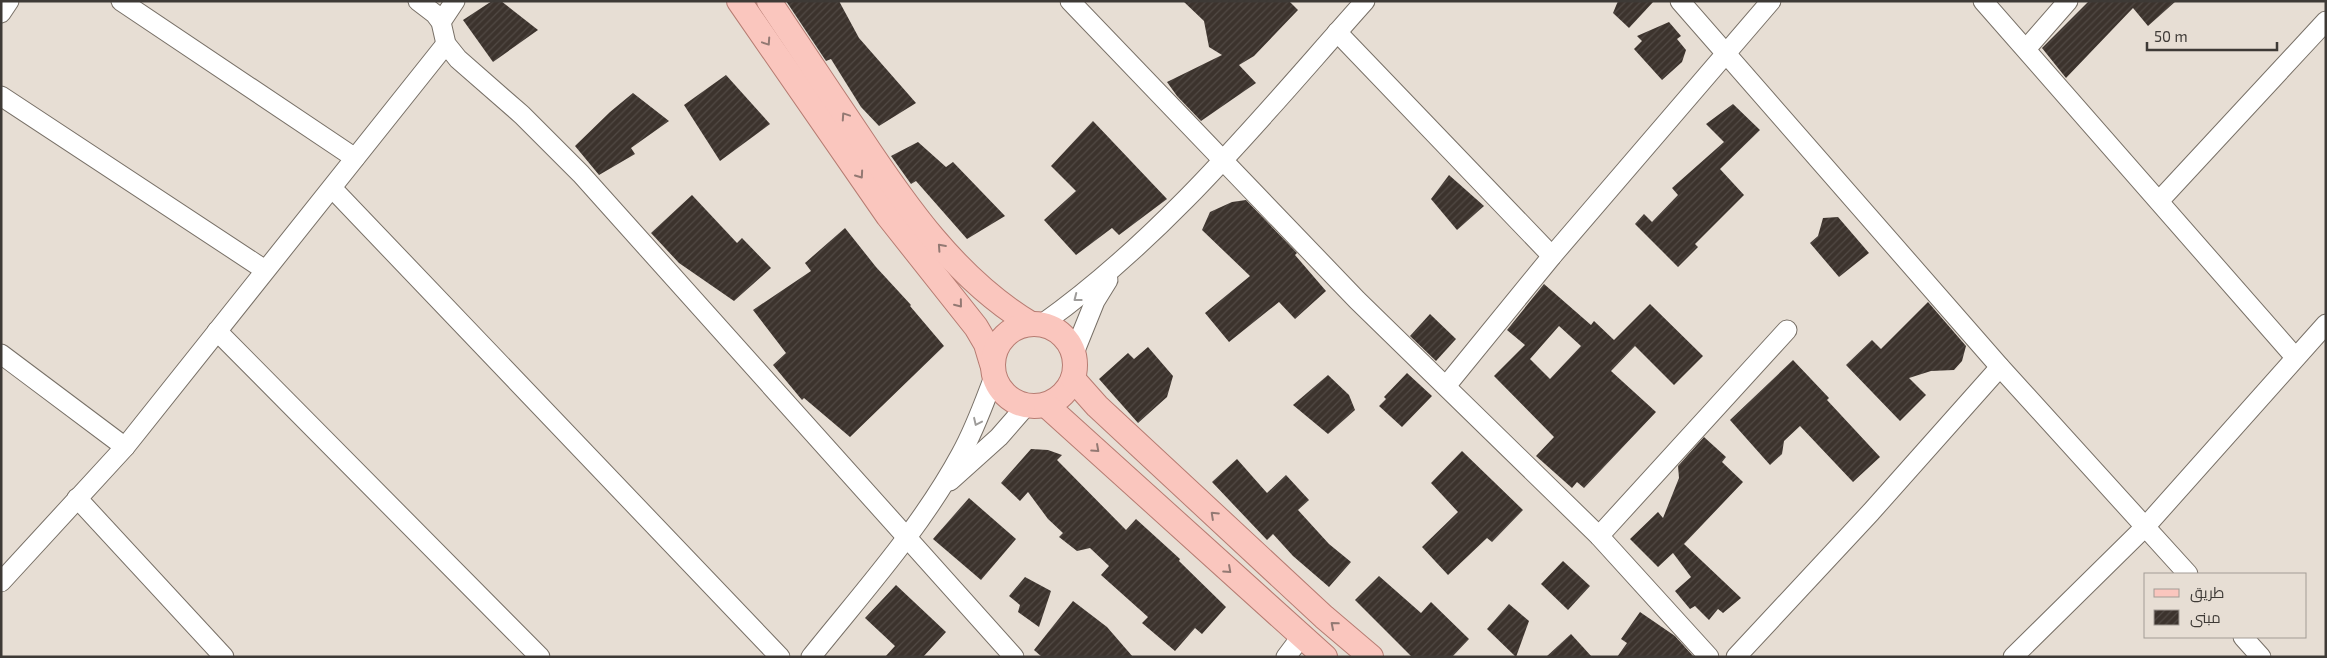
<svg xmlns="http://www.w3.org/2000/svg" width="2327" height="658" viewBox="0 0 2327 658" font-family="'Exo 2',Cairo,sans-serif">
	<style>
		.building { fill: url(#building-hatch); fill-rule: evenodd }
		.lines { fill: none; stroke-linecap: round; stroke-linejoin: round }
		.minor-casing { stroke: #787067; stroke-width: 21 }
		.major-casing { stroke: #b67c72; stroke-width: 26 }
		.minor { stroke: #fff; stroke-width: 19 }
		.major { stroke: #fac6be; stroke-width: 24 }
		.oneway { stroke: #937973 }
		.oneway2 { stroke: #9e9c9a }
	</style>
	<defs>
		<pattern id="building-hatch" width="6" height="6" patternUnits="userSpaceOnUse" patternTransform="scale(1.25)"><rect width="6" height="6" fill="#3c332d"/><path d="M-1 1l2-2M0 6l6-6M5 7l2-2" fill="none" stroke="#514944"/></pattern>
	</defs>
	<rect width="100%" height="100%" fill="#e7ded4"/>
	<!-- building -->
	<g class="building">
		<polygon points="492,1 501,1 538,30 493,62 463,20"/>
		<polygon points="786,1 839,1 859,38 916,103 879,126 861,107 831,59 826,61"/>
		<polygon points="1183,1 1289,1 1298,10 1254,56 1239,65 1256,83 1201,121 1177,96 1167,82 1222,55 1209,47 1204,21"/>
		<polygon points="1618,1 1654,1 1629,28 1613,13"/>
		<polygon points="2089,1 2176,1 2148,26 2133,8 2066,78 2042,48"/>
		<polygon points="1669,22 1681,36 1677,39 1686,50 1682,62 1662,80 1634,49 1642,41 1637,36"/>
		<polygon points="726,75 770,124 720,161 684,105"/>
		<polygon points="633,93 669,121 631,148 635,154 599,175 575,146 610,112"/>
		<polygon points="1733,104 1760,130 1720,169 1744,195 1695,244 1698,247 1678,267 1635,224 1644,214 1652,222 1678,195 1672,188 1724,142 1706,124"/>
		<polygon points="1093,121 1167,199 1119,235 1112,228 1076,255 1044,220 1076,191 1051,166"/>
		<polygon points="918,142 946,167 953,162 1005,216 967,239 916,181 911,184 891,156"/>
		<polygon points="1449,175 1484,206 1457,230 1431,199"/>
		<polygon points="692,195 737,243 742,238 771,268 734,301 679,263 651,233"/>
		<polygon points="1246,200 1297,253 1295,255 1326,291 1295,319 1279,302 1229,342 1205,313 1250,276 1202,230 1210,212 1232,202"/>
		<polygon points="1838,217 1869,253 1839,277 1810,243 1818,236 1823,218"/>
		<polygon points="845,228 876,267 911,305 910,306 944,346 850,437 804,398 802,400 773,365 786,353 753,310 811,271 805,263"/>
		<path d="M1544,284L1591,325L1594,321L1614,340L1650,304L1703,356L1674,385L1635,346L1611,371L1656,412L1584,488L1577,482L1572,488L1536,456L1554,437L1494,376L1525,345L1507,330ZM1559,326L1581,346L1550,379L1530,359Z"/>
		<polygon points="1928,302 1966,346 1962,361 1954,370 1931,371 1909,378 1926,395 1900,421 1846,365 1872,340 1881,349"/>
		<polygon points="1430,314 1456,339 1436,361 1410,336"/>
		<polygon points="1148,347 1173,376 1167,397 1138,423 1099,379 1128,353 1134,359"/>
		<polygon points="1793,360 1829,398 1827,400 1880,457 1853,482 1800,426 1784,441 1782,454 1770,465 1730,420"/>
		<polygon points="1407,373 1432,396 1402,427 1379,406 1386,399 1384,397"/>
		<polygon points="1328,375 1349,395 1355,410 1328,434 1293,405"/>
		<polygon points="1704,437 1726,457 1722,462 1743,482 1684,544 1741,598 1723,613 1718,609 1709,620 1695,606 1690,609 1675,591 1691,577 1673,553 1658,567 1630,539 1658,512 1663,518 1679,478 1678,466"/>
		<polygon points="1031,449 1048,450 1062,455 1057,460 1126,530 1136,519 1180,559 1179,561 1226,607 1202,634 1195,628 1175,651 1142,623 1148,617 1101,575 1109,566 1090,548 1077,551 1059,537 1063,533 1048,519 1028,492 1020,501 1001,483"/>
		<polygon points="1462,451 1523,510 1492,542 1487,538 1448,575 1422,547 1458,512 1431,483"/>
		<polygon points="1237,459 1267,493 1286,475 1309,500 1298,510 1329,544 1351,562 1329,587 1293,556 1273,534 1267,540 1212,482"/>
		<polygon points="969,498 1016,539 981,580 933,539"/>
		<polygon points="1563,561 1590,586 1568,610 1541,584"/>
		<polygon points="1379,576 1421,613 1431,602 1469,639 1452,657 1412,657 1355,600"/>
		<polygon points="1025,577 1051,591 1039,627 1018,612 1020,605 1009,596"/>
		<polygon points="896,585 946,632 923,657 885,657 895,646 865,618"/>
		<polygon points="1073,601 1107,627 1133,657 1042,657 1034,650"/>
		<polygon points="1509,604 1529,621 1516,657 1487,629"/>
		<polygon points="1640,612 1675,636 1694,657 1617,657 1627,643 1621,639"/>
		<polygon points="1571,634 1592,657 1546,657"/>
	</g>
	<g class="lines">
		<defs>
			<g id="minor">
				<polyline points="121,1 355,158"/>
				<polyline points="418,1 435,14 441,22 446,44 458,59 522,115 581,174 1014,657"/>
				<polyline points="1070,1 1357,300 1599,536 1709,657"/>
				<polyline points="1680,1 2000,367 2188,574"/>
				<polyline points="1983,1 2295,357"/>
				<polyline points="1,13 9,1"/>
				<polyline points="441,22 455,1"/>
				<polyline points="1337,32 1552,256"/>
				<polyline points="2026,49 2068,1"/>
				<polyline points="1,96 265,270"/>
				<polyline points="332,188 780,657"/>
				<polyline points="2160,200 2326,21"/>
				<path d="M1042,324C1166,236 1264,114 1365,1"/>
				<polyline points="217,331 540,657"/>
				<polyline points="1074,353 1095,301 1108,280"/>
				<polyline points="1,354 125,447"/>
				<polyline points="1446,386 1552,256 1771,1"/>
				<polyline points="950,481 999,437 1026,406"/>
				<polyline points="77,498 224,657"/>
				<polyline points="1599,536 1787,330"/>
				<polyline points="1,582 125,447 446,44"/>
				<polyline points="2243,637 2261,657"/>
				<path d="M811,657C863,592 921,528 961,454C975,429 984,403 994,377"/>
				<polyline points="1286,657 1301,637"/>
				<polyline points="1736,657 1871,512 2000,367"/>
				<polyline points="2013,657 2146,526 2326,324"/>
			</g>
			<g id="major">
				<polyline points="739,1 888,216 976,327 986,344 992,364"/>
				<path d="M769,1C799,46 828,90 858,134C905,205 956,279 1031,324"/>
				<circle cx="1034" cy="365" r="41"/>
				<polyline points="1073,379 1097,406 1324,617 1371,657"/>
				<polyline points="1046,405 1325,657"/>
			</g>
		</defs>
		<!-- minor casing -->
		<use href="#minor" class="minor-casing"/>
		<!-- major casing -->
		<use href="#major" class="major-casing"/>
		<!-- minor -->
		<use href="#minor" class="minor"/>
		<!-- major -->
		<use href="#major" class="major"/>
	</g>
	<!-- one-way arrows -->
	<defs><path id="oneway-chevron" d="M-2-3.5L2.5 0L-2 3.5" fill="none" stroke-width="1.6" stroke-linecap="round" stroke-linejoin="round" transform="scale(1.25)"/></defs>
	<g class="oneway">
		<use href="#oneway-chevron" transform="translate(767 42) rotate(56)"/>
		<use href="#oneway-chevron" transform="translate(845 116) rotate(-124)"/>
		<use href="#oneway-chevron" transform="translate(860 175) rotate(55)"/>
		<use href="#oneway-chevron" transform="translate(941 247) rotate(-132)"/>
		<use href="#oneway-chevron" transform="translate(959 304) rotate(51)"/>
		<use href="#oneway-chevron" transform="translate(1096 449) rotate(42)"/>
		<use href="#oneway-chevron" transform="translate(1214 515) rotate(-137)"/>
		<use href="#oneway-chevron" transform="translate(1228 570) rotate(42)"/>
		<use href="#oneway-chevron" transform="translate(1334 625) rotate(-139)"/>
	</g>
	<g class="oneway2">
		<use href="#oneway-chevron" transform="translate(1077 298) rotate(142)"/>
		<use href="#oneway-chevron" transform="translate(977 422) rotate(115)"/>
	</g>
	<!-- border -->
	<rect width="2327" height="658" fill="none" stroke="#3e3a36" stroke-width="5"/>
	<!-- legend -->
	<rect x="2144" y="573" width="162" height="65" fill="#e7ded4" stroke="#a39c95"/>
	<rect x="2154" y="589" width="25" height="8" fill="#fac6be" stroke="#a39c95"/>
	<text x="2190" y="598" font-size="15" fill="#3e3a36">طريق</text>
	<rect x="2154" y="610" width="25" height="15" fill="url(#building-hatch)" stroke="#a39c95"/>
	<text x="2190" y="623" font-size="15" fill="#3e3a36">مبنى</text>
	<!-- scale -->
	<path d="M2147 42v8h130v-8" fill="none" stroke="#3e3a36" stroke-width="2.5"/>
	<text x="2154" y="42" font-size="15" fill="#3e3a36" stroke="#e7ded4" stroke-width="4" paint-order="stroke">50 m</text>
</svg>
